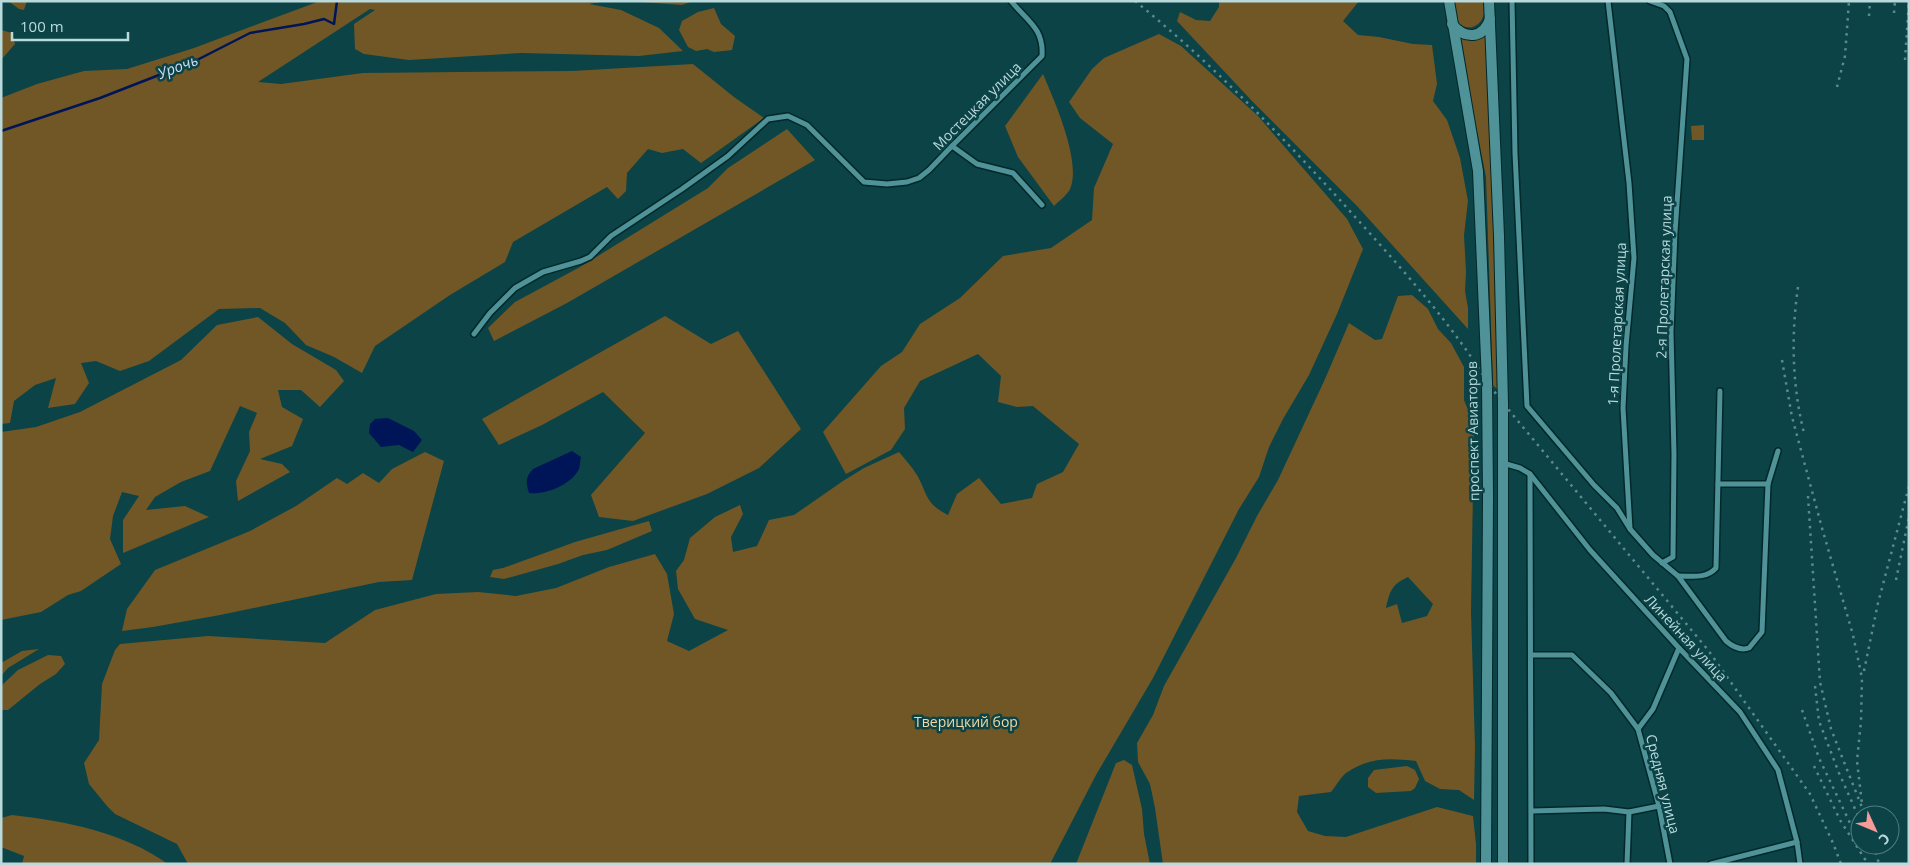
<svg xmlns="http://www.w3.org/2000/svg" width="1910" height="865" viewBox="0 0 1910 865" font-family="'Open Sans',sans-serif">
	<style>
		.green { fill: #715725; fill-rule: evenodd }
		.water { fill: #001558 }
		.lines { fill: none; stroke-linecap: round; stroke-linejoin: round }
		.stream { stroke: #001558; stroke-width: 2.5 }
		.street-casing { stroke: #02282a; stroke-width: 8 }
		.secondary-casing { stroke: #02282a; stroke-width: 12 }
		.street { stroke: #4f9297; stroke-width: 5 }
		.secondary { stroke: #4f9297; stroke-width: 10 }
		.rail { stroke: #5d8a8d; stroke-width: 2.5; stroke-dasharray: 2.5 5; stroke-linecap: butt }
		.labels { text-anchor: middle; stroke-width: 5; stroke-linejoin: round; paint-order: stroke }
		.street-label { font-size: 14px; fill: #b9d9db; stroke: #0b4347 }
		.park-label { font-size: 14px; fill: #f4d8a4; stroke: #0b4347 }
		.water-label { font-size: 15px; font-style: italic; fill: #cedcf5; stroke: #0b4347 }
	</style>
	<rect width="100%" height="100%" fill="#0b4347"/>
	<!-- green -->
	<g class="green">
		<polygon points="8,1 27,1 24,10 19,9"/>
		<polygon points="320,1 606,1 589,4 621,10 659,28 683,51 639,56 521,53 409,60 364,54 355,49 354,24 375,10 370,9 258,82 281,84 363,73 572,71 693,64 734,97 764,118 701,163 683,149 662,153 648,149 627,173 626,191 618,199 607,187 513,242 505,262 450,295 375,346 362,373 334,357 306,345 285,323 260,308 219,309 149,361 120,371 96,361 81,363 89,383 75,404 48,408 56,378 35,385 14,401 10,423 1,424 1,98 37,84 84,71 127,69 194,48"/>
		<polygon points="627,1 693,1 682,5"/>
		<polygon points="1219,1 1359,1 1343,21 1358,35 1379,37 1413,44 1432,45 1437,84 1433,101 1447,120 1460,158 1468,201 1464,235 1466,272 1465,291 1468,308 1468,329 1357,206 1252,101 1177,21 1180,12 1196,20 1210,21 1219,7"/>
		<path d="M1454,1H1483C1484,5 1485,10 1484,13C1482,27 1466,33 1457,21C1454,16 1455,7 1454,1Z"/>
		<polygon points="714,8 721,24 735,36 732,50 714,52 707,49 696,51 688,47 679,30 682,21 698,12"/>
		<polygon points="1,30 12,33 15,44 1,60"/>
		<polygon points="1486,33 1499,391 1493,385 1486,177 1458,35"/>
		<path d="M1159,34L1181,46L1258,116L1347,219L1363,249L1337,314L1309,375L1283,419L1269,447L1259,477L1239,509L1153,678L1096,775L1050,864H188L177,844L115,814L107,806L89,784L84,763L99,740L102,684L115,650L120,644L208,636L325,643L375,610L436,594L478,592L516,596L556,588L609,567L655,554L667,574L674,614L667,641L689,651L728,630L695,619L678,589L676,571L684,560L690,538L715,517L740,505L743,514L731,537L733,552L757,546L769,520L794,515L843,481L864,468L899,452C905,459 912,467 917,475C928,495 925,503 948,515L957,494L979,478L1001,504L1032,498L1037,484L1063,472L1079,444L1033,406L1017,407L998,402L1001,376L978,354L920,381L904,408L905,429L891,450L846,474L823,432L881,366L902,352L920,324L960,298L1003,256L1051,248L1092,220L1094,188L1113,144L1080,118L1069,102L1092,69L1104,58Z"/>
		<path d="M1043,74C1054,100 1082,162 1070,189C1067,195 1059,201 1054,206L1018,157L1005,126Z"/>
		<polygon points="1704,125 1704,140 1692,140 1691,126"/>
		<polygon points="787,129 815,160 567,303 494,341 488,328 515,302 580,267 708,188 728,168"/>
		<path d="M1412,295L1428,309L1438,329L1451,343L1464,367V400L1474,425L1471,612L1475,747L1474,800L1459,790L1440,789L1425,781L1416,761C1389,758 1370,757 1346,773C1340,778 1336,786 1331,792L1299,796L1297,812L1308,831L1325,836L1346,837L1437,807L1473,816L1476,844V864H1163L1155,808L1150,784L1138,762L1137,743L1153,715L1164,686L1236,558L1257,516L1278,480L1325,379L1349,323L1375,340L1382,339L1398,296ZM1408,577L1433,604L1427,616L1402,623L1397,604L1386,608C1390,591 1391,585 1408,577Z"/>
		<polygon points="665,316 711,344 738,331 801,429 759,468 707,494 633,521 599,517 591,495 645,433 603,392 542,425 499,445 482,419"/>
		<polygon points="258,317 292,344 336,370 344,381 320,407 301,390 278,390 282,407 303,419 292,446 260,459 282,464 290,472 238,501 236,481 250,451 249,432 257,413 240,406 210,471 181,482 155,497 146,510 185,506 209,517 123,553 123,520 139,496 122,492 113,516 110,539 121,564 81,591 68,595 41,612 1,620 1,432 36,427 80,412 181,360 217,325"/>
		<polygon points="425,452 444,461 412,580 379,582 220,615 153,627 122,631 127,609 155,570 250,531 296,506 337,478 347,484 363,473 379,483 392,469"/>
		<polygon points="649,521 652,531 607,550 583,555 558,564 504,579 490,577 493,570 503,568 575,542"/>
		<polygon points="39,649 8,668 1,676 1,663 22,651"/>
		<polygon points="48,655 61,656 65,664 56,674 40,684 8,710 1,710 1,686 18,670"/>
		<polygon points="1124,760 1132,765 1142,809 1144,834 1150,864 1076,864 1116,763"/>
		<polygon points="1407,766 1415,770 1419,779 1415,788 1411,791 1376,793 1368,787 1368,778 1374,770"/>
		<path d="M12,815C65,821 123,832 168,864H22L24,856L1,847V818Z"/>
	</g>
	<!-- water -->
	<g class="water">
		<polygon points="388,418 414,431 422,440 413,452 399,445 381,447 369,433 370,424 375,419"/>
		<path d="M572,451L581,457C580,460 580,466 579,469C571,485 546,495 529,493C526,483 525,477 533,469Z"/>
	</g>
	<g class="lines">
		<!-- stream -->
		<polyline class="stream" points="1,131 100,98 195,61 250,33 304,24 324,19 334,24 337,1"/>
		<defs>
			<g id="street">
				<path d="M1512,1L1515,153L1527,406L1594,485L1617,508L1630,529L1653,555L1678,576L1726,641C1733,647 1740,651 1749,648L1762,632L1768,484L1778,451"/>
				<polyline points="1608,1 1629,183 1634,258 1626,346 1623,408 1630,529"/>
				<polyline points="1650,1 1664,6 1670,12 1687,59 1675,232 1671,332 1674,454 1673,557 1662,563"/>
				<polyline points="952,146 977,164 1013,173 1042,205"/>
				<path d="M474,334L490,313L515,288L543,272L581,261L590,257L611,236L682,189L728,156L768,119L788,116L807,125L864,182L887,184L907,182L919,178L929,170L952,146L1042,56C1044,28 1027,21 1011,1"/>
				<polyline points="1503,463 1520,468 1530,474 1590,550 1679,648 1740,712 1778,770 1797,842 1800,864"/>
				<polyline points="1530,474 1531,864"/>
				<polyline points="1718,484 1768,484"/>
				<path d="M1678,576C1692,576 1706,579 1716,568L1720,391"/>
				<polyline points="1531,655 1572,655 1611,693 1638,729 1659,806 1670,864"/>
				<polyline points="1638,729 1653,709 1679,648"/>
				<polyline points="1532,811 1604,809 1629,812 1659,806"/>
				<polyline points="1627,864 1629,812"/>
				<polyline points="1711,864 1797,842"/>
			</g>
			<g id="secondary">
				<polyline points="1449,1 1478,171 1487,382 1488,496 1486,864"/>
				<polyline points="1489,1 1499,236 1503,403 1503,864"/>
				<path d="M1452,24C1465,40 1483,39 1490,19"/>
			</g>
		</defs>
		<!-- street casing -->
		<use href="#street" class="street-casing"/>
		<!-- secondary casing -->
		<use href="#secondary" class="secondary-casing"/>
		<!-- street -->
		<use href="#street" class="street"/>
		<!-- secondary -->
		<use href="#secondary" class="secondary"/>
		<!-- rail -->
		<g class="rail">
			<path d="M1135,1C1209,61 1275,129 1339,199C1381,246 1425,293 1462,344C1476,363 1488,384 1503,403L1708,650L1810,794L1833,843L1841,864"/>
			<polyline points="1894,13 1895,1"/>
			<polyline points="1869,16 1870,1"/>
			<polyline points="1905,60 1909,1"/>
			<polyline points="1837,87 1845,56 1849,1"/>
			<path d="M1798,287C1791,335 1792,385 1804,433"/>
			<polyline points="1782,360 1792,417 1822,528 1853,635 1862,678 1861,721 1857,761 1862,804"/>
			<polyline points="1808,496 1820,682 1831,729 1865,815"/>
			<polyline points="1896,580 1909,517"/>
			<polyline points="1864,671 1878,603 1909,486"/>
			<polyline points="1815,686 1819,721 1839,773 1860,820"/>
			<polyline points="1802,710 1819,758 1860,844"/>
			<polyline points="1814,766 1840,820 1868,864"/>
			<polyline points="1874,845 1879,864"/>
		</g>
	</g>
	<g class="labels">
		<!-- street labels -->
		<g class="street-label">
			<text transform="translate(977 106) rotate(-45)" y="5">Мостецкая улица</text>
			<text transform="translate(1664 277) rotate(-88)" y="5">2-я Пролетарская улица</text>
			<text transform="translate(1617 324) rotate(-87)" y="5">1-я Пролетарская улица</text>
			<text transform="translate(1473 431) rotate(-91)" y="5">проспект Авиаторов</text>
			<text transform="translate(1686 638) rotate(47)" y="5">Линейная улица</text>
			<text transform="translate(1663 784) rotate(76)" y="5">Средняя улица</text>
		</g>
		<!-- park labels -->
		<g class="park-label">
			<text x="966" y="727">Тверицкий бор</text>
		</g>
		<!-- water labels -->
		<g class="water-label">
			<text transform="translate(178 67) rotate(-21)" y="5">Урочь</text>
		</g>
	</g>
	<!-- border -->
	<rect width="1910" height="865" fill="none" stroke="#b9d9db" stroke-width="5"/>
	<!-- north arrow -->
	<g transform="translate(1875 830) rotate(134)"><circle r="24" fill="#0b4347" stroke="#517f82"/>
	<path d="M0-4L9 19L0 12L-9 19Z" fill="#f59b98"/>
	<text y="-8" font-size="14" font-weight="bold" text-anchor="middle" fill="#b9d9db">С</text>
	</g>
	<!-- scale -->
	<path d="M12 32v8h116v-8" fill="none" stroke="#b9d9db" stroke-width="2.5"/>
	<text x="20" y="32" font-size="15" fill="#b9d9db" stroke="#0b4347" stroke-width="4" paint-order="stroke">100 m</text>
</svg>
